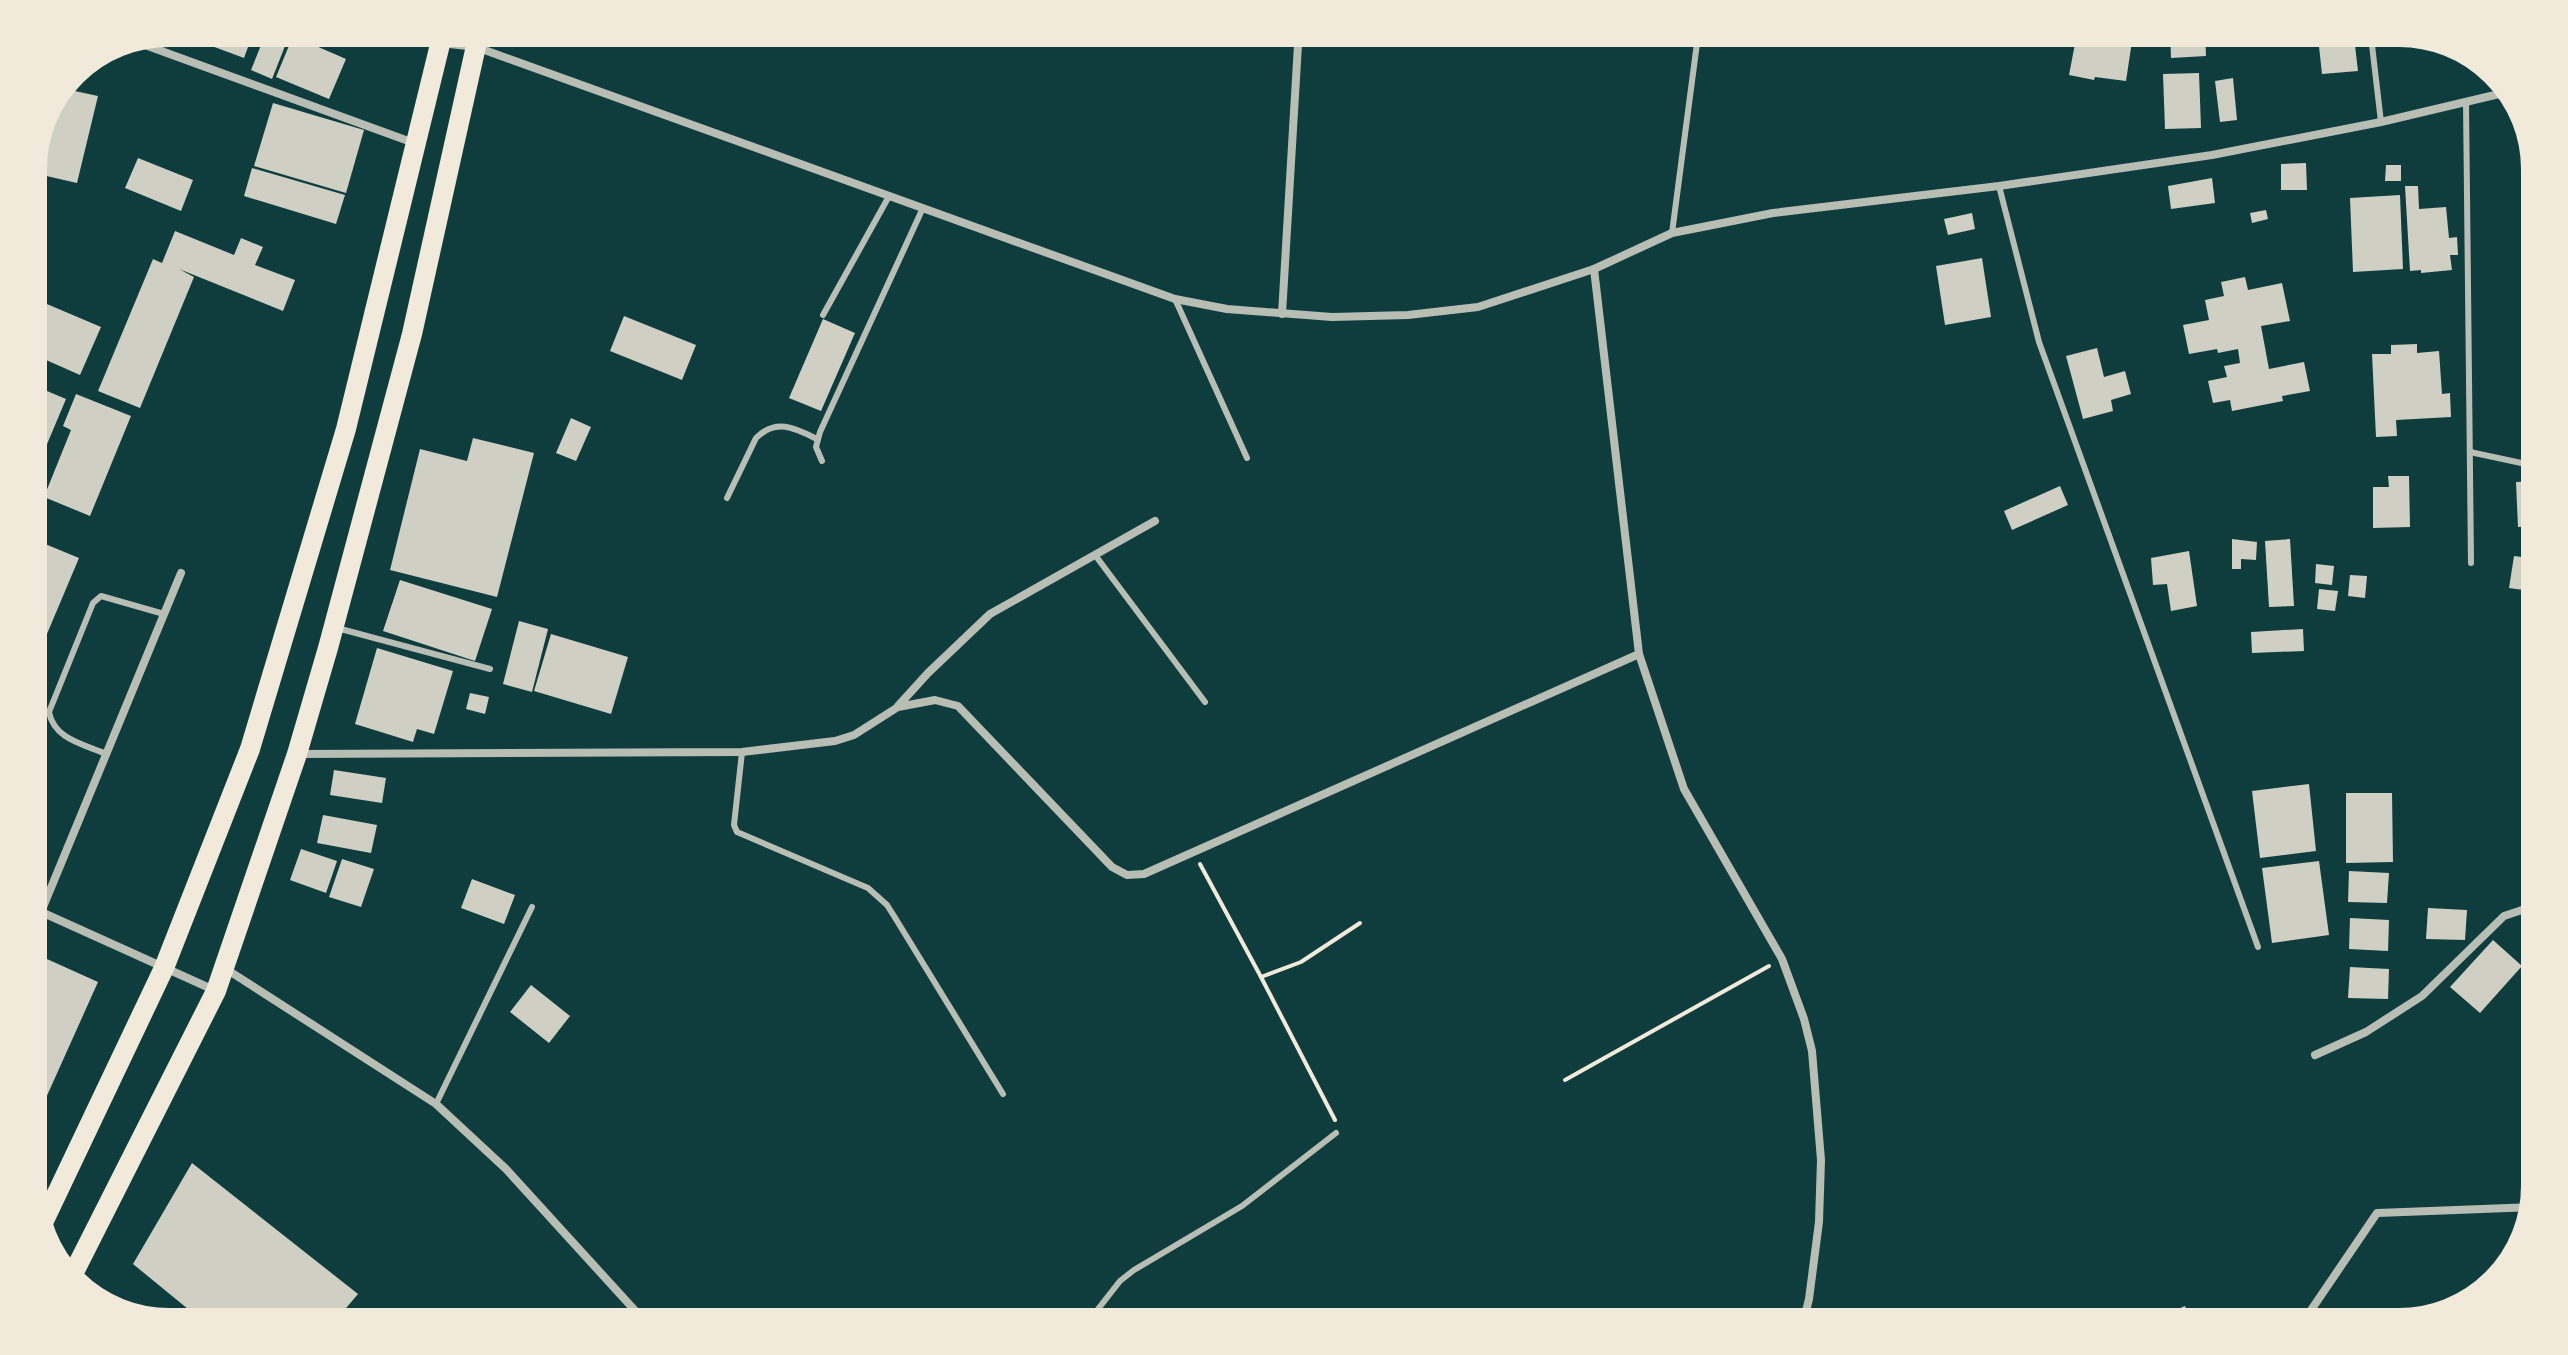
<svg xmlns="http://www.w3.org/2000/svg" width="2568" height="1355" viewBox="0 0 2568 1355" font-family="'IBM Plex Sans',sans-serif">
	<style>
		.building { fill: #cfcfc3 }
		.lines { fill: none; stroke-linecap: round; stroke-linejoin: round }
		.path { stroke: #f1e9da; stroke-width: 4 }
		.service { stroke: #b8beb3; stroke-width: 6 }
		.minor { stroke: #b8beb3; stroke-width: 8 }
		.trunk { stroke: #f1e9da; stroke-width: 20 }
		.rim { fill: none; stroke: #f1e9da; stroke-width: 10 }
	</style>
	<rect width="100%" height="100%" fill="#0f3d3e"/>
	<!-- building -->
	<g class="building">
		<polygon points="215,28 255,28 244,58 209,45"/>
		<polygon points="268,28 289,36 272,79 251,70"/>
		<polygon points="616,28 648,28 644,39"/>
		<polygon points="2044,28 2064,28 2063,40 2043,38"/>
		<polygon points="2078,28 2134,28 2126,81 2095,77 2094,80 2069,75"/>
		<polygon points="2170,28 2205,28 2206,56 2171,58"/>
		<polygon points="2317,28 2353,28 2358,71 2322,74"/>
		<polygon points="293,36 346,59 329,99 276,77"/>
		<polygon points="2199,73 2201,128 2165,129 2163,74"/>
		<polygon points="2233,78 2237,120 2220,122 2215,81"/>
		<polygon points="61,88 98,96 77,183 29,172 36,143"/>
		<polygon points="273,103 364,130 346,193 254,166"/>
		<polygon points="138,158 193,180 181,211 125,188"/>
		<polygon points="2306,163 2307,190 2281,190 2281,164"/>
		<polygon points="2386,165 2401,165 2401,181 2385,181"/>
		<polygon points="252,168 345,195 336,224 244,196"/>
		<polygon points="2212,178 2215,203 2171,209 2168,186"/>
		<polygon points="2405,186 2418,186 2419,209 2446,207 2449,238 2457,237 2458,255 2450,255 2452,270 2421,273 2421,270 2410,271"/>
		<polygon points="2400,195 2403,269 2353,272 2350,198"/>
		<polygon points="2266,210 2268,219 2252,223 2250,213"/>
		<polygon points="1972,213 1975,229 1948,235 1944,219"/>
		<polygon points="175,231 234,255 241,238 263,247 255,265 295,280 283,311 179,269 194,277 140,408 98,391 153,259 162,263"/>
		<polygon points="1982,258 1991,317 1945,325 1936,266"/>
		<polygon points="2245,277 2248,290 2282,283 2290,321 2261,326 2269,369 2304,362 2310,391 2282,396 2283,401 2232,411 2230,400 2213,403 2208,381 2227,377 2224,366 2240,363 2238,349 2218,353 2217,349 2189,354 2183,325 2209,320 2205,300 2224,296 2221,282"/>
		<polygon points="28,296 101,327 80,375 28,352"/>
		<polygon points="624,316 696,345 682,380 610,351"/>
		<polygon points="823,319 855,333 821,411 789,398"/>
		<polygon points="2417,344 2417,353 2439,351 2442,394 2450,393 2451,417 2396,420 2397,436 2376,437 2372,354 2391,354 2391,345"/>
		<polygon points="2097,348 2104,377 2125,371 2131,394 2111,400 2113,411 2083,419 2066,356"/>
		<polygon points="28,383 66,399 45,449 28,441"/>
		<polygon points="76,394 131,416 90,516 44,497 71,430 63,426"/>
		<polygon points="571,418 591,427 576,461 556,453"/>
		<polygon points="473,438 534,453 497,597 390,570 420,449 467,461"/>
		<polygon points="2388,476 2409,476 2410,527 2373,528 2373,487 2389,487"/>
		<polygon points="2540,481 2540,526 2518,527 2516,482"/>
		<polygon points="2060,486 2068,505 2012,530 2004,511"/>
		<polygon points="33,539 79,558 28,679 28,551"/>
		<polygon points="2232,539 2257,542 2256,560 2241,559 2241,569 2232,569"/>
		<polygon points="2290,539 2294,606 2269,607 2265,541"/>
		<polygon points="2538,549 2540,549 2540,613 2527,611 2531,591 2509,588 2514,556 2537,559"/>
		<polygon points="2189,551 2197,606 2171,611 2167,584 2153,585 2151,558"/>
		<polygon points="2316,564 2334,566 2332,585 2315,583"/>
		<polygon points="2350,575 2367,576 2365,598 2348,596"/>
		<polygon points="400,580 492,609 475,661 383,631"/>
		<polygon points="2319,589 2338,591 2335,611 2317,609"/>
		<polygon points="519,621 548,629 532,692 503,684"/>
		<polygon points="2303,629 2304,651 2252,653 2251,632"/>
		<polygon points="551,634 628,657 611,714 534,691"/>
		<polygon points="377,648 453,671 434,734 417,729 413,742 355,724"/>
		<polygon points="470,693 489,697 485,714 466,709"/>
		<polygon points="334,770 386,778 382,803 330,795"/>
		<polygon points="2309,784 2316,851 2260,858 2252,791"/>
		<polygon points="2346,793 2392,793 2393,862 2346,863"/>
		<polygon points="323,815 377,825 371,853 317,843"/>
		<polygon points="301,849 337,861 326,893 290,880"/>
		<polygon points="342,859 374,869 361,907 329,897"/>
		<polygon points="2319,861 2329,935 2272,943 2262,868"/>
		<polygon points="2349,871 2389,873 2387,903 2348,902"/>
		<polygon points="472,879 515,895 504,924 461,908"/>
		<polygon points="2428,908 2467,910 2465,940 2426,939"/>
		<polygon points="2350,918 2389,920 2388,951 2349,949"/>
		<polygon points="2493,940 2522,966 2480,1013 2450,987"/>
		<polygon points="38,955 98,982 28,1138 28,978"/>
		<polygon points="2350,967 2389,969 2388,999 2348,998"/>
		<polygon points="531,985 570,1016 549,1043 510,1012"/>
		<polygon points="192,1163 358,1294 330,1327 210,1327 133,1264"/>
		<polygon points="2185,1306 2194,1327 2136,1327"/>
	</g>
	<g class="lines">
		<!-- path -->
		<g class="path">
			<polyline points="1200,864 1261,977 1301,962 1360,923"/>
			<polyline points="1261,977 1335,1120"/>
			<polyline points="1565,1080 1769,966"/>
		</g>
		<!-- service -->
		<g class="service">
			<polyline points="2370,28 2381,122"/>
			<polyline points="2466,102 2471,563"/>
			<polyline points="1999,186 2039,342 2258,947"/>
			<polyline points="1672,233 1699,28"/>
			<polyline points="1175,299 1247,458"/>
			<polyline points="823,315 888,198"/>
			<polyline points="2470,452 2540,467"/>
			<polyline points="822,461 816,447 820,432 922,210"/>
			<path d="M727,498L756,438C776,418 795,428 817,439"/>
			<polyline points="1095,555 1205,702"/>
			<polyline points="337,628 490,669"/>
			<polyline points="742,752 734,825 737,832 868,888 887,905 894,916 1003,1094"/>
			<path d="M106,754C83,744 54,739 49,712L93,603L101,596L164,614"/>
			<polyline points="436,1104 532,907"/>
			<polyline points="1084,1327 1120,1281 1134,1270 1242,1206 1336,1133"/>
		</g>
		<!-- minor -->
		<g class="minor">
			<polyline points="123,37 414,143"/>
			<polyline points="441,43 476,47 1175,299 1227,309 1332,317 1408,315 1478,307 1594,269 1672,233 1773,213 1999,186 2212,155 2381,122 2516,90"/>
			<polyline points="1594,269 1639,654 1684,789 1782,959 1804,1019 1812,1051 1821,1160 1819,1222 1809,1299 1802,1327"/>
			<polyline points="1282,314 1299,28"/>
			<polyline points="898,706 928,673 990,614 1155,521"/>
			<polyline points="298,754 742,752 835,741 854,735 898,707 935,700 958,706 1112,867 1127,875 1144,874 1639,654"/>
			<polyline points="28,906 214,990"/>
			<polyline points="41,912 181,573"/>
			<polyline points="226,969 436,1104 506,1169 650,1327"/>
			<polyline points="2315,1055 2366,1032 2422,996 2504,916 2540,904"/>
			<polyline points="2294,1327 2305,1319 2377,1213 2535,1207"/>
		</g>
		<!-- trunk -->
		<g class="trunk">
			<polyline points="40,1229 164,968 250,749 346,429 444,28"/>
			<polyline points="70,1280 216,991 297,754 328,648 412,334 480,28"/>
		</g>
	</g>
	<!-- crop -->
	<path d="M0 0H2568V1355H0ZM169 42H2399A127 127 0 0 1 2526 169V1186A127 127 0 0 1 2399 1313H169A127 127 0 0 1 42 1186V169A127 127 0 0 1 169 42Z" fill="#f1e9da" fill-rule="evenodd"/>
	<path class="rim" d="M169 42H2399A127 127 0 0 1 2526 169V1186A127 127 0 0 1 2399 1313H169A127 127 0 0 1 42 1186V169A127 127 0 0 1 169 42Z"/>
</svg>
